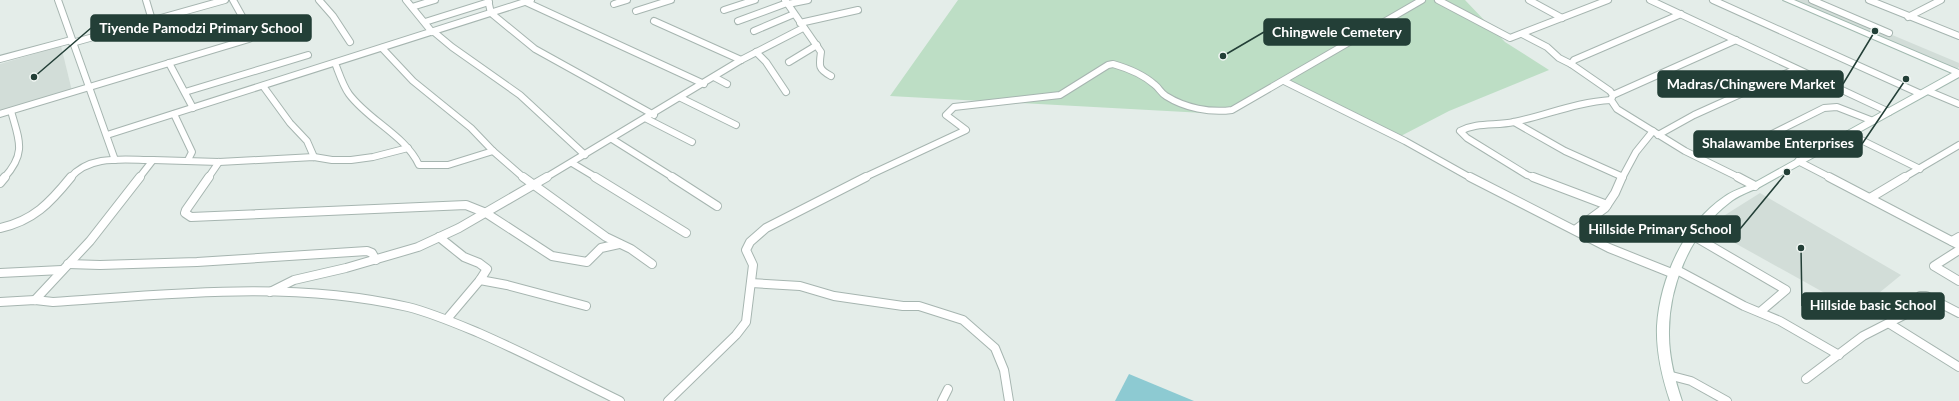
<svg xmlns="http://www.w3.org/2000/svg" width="1959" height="401" viewBox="0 0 1959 401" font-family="Lato,sans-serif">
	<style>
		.built { fill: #d2ddd8 }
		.green { fill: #bddec5 }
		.water { fill: #8dcad2 }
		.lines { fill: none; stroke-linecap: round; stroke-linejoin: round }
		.street-far1-casing { stroke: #a6b5b0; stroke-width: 8 }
		.street-casing { stroke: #a6b5b0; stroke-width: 10 }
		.secondary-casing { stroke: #a2b9b0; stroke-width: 2 }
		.street-far1 { stroke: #fff; stroke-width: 6 }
		.street { stroke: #fff; stroke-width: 8 }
		.secondary { fill: #fff; fill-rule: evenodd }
		.leader { fill: none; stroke: #233f37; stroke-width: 1.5 }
		.callout-dot { fill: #233f37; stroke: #f5faf7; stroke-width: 1.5 }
		.callout { fill: #233f37; stroke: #233f37; stroke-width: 1.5 }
		.callout-label { font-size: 14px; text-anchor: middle; font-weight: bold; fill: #fff }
	</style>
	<rect width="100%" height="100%" fill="#e4ede9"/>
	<!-- built -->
	<g class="built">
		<polygon points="1791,0 1809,0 1959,63 1959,67 1955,70"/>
		<polygon points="61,46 72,91 0,112 0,64"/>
		<polygon points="1760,193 1901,275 1857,311 1706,227"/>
	</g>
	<!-- green -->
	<polygon class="green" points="958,0 1465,0 1505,42 1549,70 1449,111 1397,138 1281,81 1222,114 890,96"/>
	<!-- water -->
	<polygon class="water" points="1129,374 1194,401 1115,401"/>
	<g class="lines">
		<defs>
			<g id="street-far1">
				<polyline points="58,0 115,160"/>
				<polyline points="146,0 152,20"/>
				<polyline points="319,0 333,16 350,42"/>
				<polyline points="406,0 432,32"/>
				<polyline points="488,0 491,13 535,49 654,115"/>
				<path d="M785,0L821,52C819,66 818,69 831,76"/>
				<polyline points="1438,0 1510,38 1608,0"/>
				<polyline points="1529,0 1562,18"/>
				<polyline points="1650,0 1889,112"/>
				<polyline points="1713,0 1921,94"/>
				<polyline points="1812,0 1889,33"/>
				<polyline points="1869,0 1959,36"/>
				<polyline points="526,2 704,84"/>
				<polyline points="614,4 627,0"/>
				<polyline points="788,4 808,0"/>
				<polyline points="412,7 435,0"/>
				<polyline points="724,10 755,0"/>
				<polyline points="636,11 671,0"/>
				<polyline points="1908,17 1941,0"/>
				<polyline points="654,21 741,60"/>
				<polyline points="738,21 787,3"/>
				<polyline points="425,22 489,2"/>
				<polyline points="800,23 858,10"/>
				<polyline points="754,31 794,14"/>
				<polyline points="434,32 452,47 520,95 585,155"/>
				<polyline points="1522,34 1547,47 1559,58 1571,64 1610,91 1613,95 1611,100 1617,109 1685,151 1740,178"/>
				<polyline points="72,43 225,0"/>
				<polyline points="382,48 413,81 471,128 493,151 524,178"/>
				<polyline points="756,52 766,62 786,92"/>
				<polyline points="0,59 71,40"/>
				<polyline points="789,62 817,45"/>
				<polyline points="169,63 193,108"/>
				<path d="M335,63C339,73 343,86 349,94C369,121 405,135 419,165H448L493,151"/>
				<polyline points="1571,64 1574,60 1681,14"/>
				<polyline points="714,77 727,84"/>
				<polyline points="1284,81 1405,141 1471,178"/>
				<polyline points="263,86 290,123 307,141 314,157"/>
				<polyline points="1928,91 1959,104"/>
				<polyline points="185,92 308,55"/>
				<polyline points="1613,95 1736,40"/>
				<polyline points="681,98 736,125"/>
				<polyline points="0,114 249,39 253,36 233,0"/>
				<polyline points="174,114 192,152 188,160"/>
				<polyline points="647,119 692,142"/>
				<polyline points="1514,122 1565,151 1623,177"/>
				<polyline points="1849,134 1920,169"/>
				<polyline points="107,135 531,0"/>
				<polyline points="1658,135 1694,115 1796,69"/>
				<polyline points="612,139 674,178"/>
				<polyline points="1740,150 1824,108 1837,107 1873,121"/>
				<polyline points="153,160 219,162 314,157 332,160 351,160 373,157 408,148"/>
				<polyline points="1798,161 1831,178"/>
				<polyline points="572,163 597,178"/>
				<path d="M4,178C27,153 19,140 11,111"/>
				<path d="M70,178C90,154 125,160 153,160L139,178"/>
				<polyline points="208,178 219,162"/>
				<polyline points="545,178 741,60 803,28"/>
				<path d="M863,178L966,130L946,115L954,107L1060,95L1108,65L1113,64C1127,68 1144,75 1155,85C1159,88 1161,93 1166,96C1185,108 1210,113 1232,110L1422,0"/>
				<path d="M1536,178L1527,175L1467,138L1460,131C1477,122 1496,126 1514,122C1547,115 1577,102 1611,100"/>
				<polyline points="1622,178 1636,152 1653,131"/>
				<polyline points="1903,178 1959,145"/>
			</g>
			<g id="street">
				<polyline points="209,177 186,210 185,213 191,217 466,205 486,213 552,256 587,262 601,248 619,244"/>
				<polyline points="523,177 606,237 631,249 652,264"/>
				<polyline points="595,177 686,233"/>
				<polyline points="672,177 717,206"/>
				<polyline points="1470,177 1609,248 1669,272"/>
				<polyline points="1533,177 1607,205"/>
				<polyline points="1738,177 1755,186"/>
				<polyline points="1829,177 1959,245"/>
				<polyline points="0,183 5,177"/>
				<polyline points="1870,198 1905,177"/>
				<path d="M0,228C33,221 50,203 71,177"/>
				<polyline points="1575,230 1605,208 1615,193 1622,177"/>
				<polyline points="1692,235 1786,290 1760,312"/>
				<polyline points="439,237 464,257 479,263 487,269 480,280 447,319"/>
				<polyline points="1952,241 1959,237"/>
				<polyline points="1959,250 1934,266 1959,281"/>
				<polyline points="68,264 100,265 197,262 367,251 372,253 376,260"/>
				<polyline points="1677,270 1744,306 1780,321 1839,355"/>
				<polyline points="0,273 62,270"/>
				<polyline points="480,280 507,285 586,306"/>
				<polyline points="751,283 800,286 834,296 903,306 919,306 963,320 995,348 1004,370 1009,401"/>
				<polyline points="270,292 294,280 346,268 418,247 459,228 547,177"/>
				<polyline points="35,300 90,241 140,177"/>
				<path d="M0,302L35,300L53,302C170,294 292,280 408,307C432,313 455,323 479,333C527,354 573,378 620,401"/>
				<polyline points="1890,324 1959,367"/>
				<polyline points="1668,375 1691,381 1727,401"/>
				<polyline points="1806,379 1863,336 1906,314 1920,296 1926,296 1959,313"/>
				<polyline points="668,401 736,335 746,322 753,265 746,250 750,242 766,228 866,177"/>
				<polyline points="942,401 948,389"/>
			</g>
			<path id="secondary" d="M1783,0H1794L1959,70V77L1758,188C1748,192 1737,196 1729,203C1690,233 1668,287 1669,335C1669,358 1675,380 1682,401H1670C1662,377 1656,352 1657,326C1660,279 1684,224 1724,197C1732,191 1742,188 1752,184L1952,73Z"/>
		</defs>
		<!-- street-far1 casing -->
		<use href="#street-far1" class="street-far1-casing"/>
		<!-- street casing -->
		<use href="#street" class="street-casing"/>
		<!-- secondary casing -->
		<use href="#secondary" class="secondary-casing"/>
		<!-- street-far1 -->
		<use href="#street-far1" class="street-far1"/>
		<!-- street -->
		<use href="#street" class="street"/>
		<!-- secondary -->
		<use href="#secondary" class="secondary"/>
	</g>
	<!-- callouts -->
	<path class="leader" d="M34 77L91 28M1223 56L1264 32M1875 31L1843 84M1906 79L1862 144M1787 172L1740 229M1801 248L1802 306"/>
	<g class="callout-dot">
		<circle cx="34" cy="77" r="4"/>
		<circle cx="1223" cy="56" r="4"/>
		<circle cx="1875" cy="31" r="4"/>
		<circle cx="1906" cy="79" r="4"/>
		<circle cx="1787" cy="172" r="4"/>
		<circle cx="1801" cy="248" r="4"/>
	</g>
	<g class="callout">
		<rect x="91" y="15" width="220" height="26" rx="4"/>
		<rect x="1264" y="19" width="146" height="26" rx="4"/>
		<rect x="1658" y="71" width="185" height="26" rx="4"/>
		<rect x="1694" y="131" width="168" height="26" rx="4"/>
		<rect x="1580" y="216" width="160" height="26" rx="4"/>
		<rect x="1802" y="293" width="142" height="26" rx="4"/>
	</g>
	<g class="callout-label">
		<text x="201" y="33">Tiyende Pamodzi Primary School</text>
		<text x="1337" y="37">Chingwele Cemetery</text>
		<text x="1751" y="89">Madras/Chingwere Market</text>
		<text x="1778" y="148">Shalawambe Enterprises</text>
		<text x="1660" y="234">Hillside Primary School</text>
		<text x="1873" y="310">Hillside basic School</text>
	</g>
</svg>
